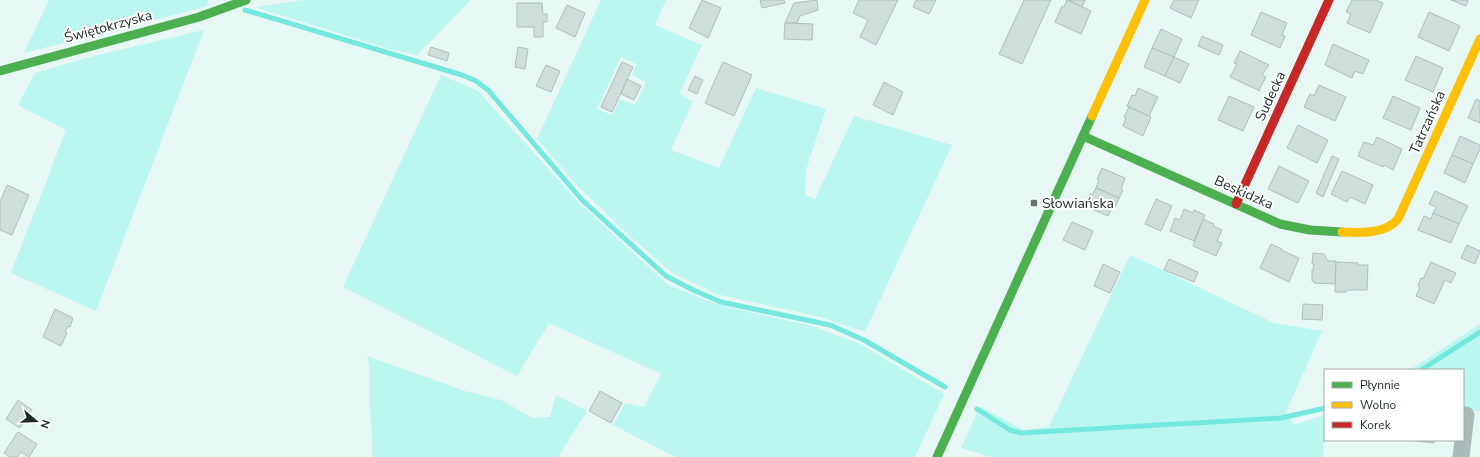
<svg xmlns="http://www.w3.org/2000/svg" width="1480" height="457" viewBox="0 0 1480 457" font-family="'Nunito Sans',sans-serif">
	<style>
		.green { fill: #bbf6ef; fill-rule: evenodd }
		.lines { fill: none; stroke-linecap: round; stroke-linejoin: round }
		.stream { stroke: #75e8dd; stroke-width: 5 }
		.building { fill: #cfdddb; stroke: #b0bebc }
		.street { stroke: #aabcb9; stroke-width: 17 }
		.fast { stroke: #4caf50; stroke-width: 9 }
		.slow { stroke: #ffc107; stroke-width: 9 }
		.jam { stroke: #c62828; stroke-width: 9 }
		.poi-dot { fill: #63726f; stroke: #fff; stroke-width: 1.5 }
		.labels { text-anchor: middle; stroke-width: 4; stroke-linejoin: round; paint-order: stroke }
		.street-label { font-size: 14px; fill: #1c2a28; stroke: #fff }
		.poi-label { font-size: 14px; fill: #1c2a28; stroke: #fff; text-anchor: start }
	</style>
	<rect width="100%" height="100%" fill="#e6f7f4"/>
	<!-- green -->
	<g class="green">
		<polygon points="49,0 208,0 207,6 197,9 24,53"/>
		<polygon points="305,0 471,0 417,55 386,48 255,7"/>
		<path d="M601,0H666L655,25L702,45L679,94L693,101L671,150L719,168L756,88L826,109L806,170L805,195L815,199L854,116L952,145L865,332L817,316L716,294L671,272L631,237L579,187L537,139ZM621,57L636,64L632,75L646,82L635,105L620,99L612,115L597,109Z"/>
		<polygon points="204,30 96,311 11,273 66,130 18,105 35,73 94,56"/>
		<polygon points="441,75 478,91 579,203 668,285 719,305 812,326 860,344 944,394 915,457 676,457 613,425 625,403 644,407 661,374 549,323 517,376 343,287"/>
		<polygon points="1130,255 1274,323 1322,331 1286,412 1294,425 1325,415 1325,437 1323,451 1324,457 991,457 961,448 980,406 1023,430 1049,427"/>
		<polygon points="1480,324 1480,411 1463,410 1463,370 1410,370"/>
		<path d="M367,356L465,391L501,400L533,418L550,417L556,395L587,411L558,457H372C373,435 370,415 369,394C369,379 371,371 367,356Z"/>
	</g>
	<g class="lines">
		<!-- stream -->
		<g class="stream">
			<polyline points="245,10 462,75 476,81 488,90 582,200 666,276 693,290 721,302 830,325 864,340 945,387"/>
			<polyline points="1421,370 1480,332"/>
			<polyline points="977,409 1010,430 1021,433 1281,418 1325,408"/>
		</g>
	</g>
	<!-- building -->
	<g class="building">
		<polygon points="702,0 721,8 708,38 689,28"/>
		<polygon points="760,0 784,0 785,3 762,8"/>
		<polygon points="817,0 818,10 800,16 797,23 785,23 794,3"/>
		<polygon points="859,0 898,0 876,45 860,37 868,20 853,13"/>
		<polygon points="916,0 936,0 929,14 913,7"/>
		<polygon points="1024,0 1051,0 1022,64 999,54"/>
		<polygon points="1066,0 1085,0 1082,7"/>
		<polygon points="1067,0 1091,11 1081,34 1055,22 1062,6 1064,7"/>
		<polygon points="1174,0 1199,0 1191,18 1170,8"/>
		<polygon points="1352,0 1376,0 1383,3 1370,33 1347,23 1351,14 1346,12"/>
		<polygon points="1451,0 1468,0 1466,6"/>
		<polygon points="517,3 542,3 543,14 547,14 547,22 543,22 543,37 534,37 534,27 517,27"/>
		<polygon points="567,5 585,13 575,37 556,28"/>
		<polygon points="1261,12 1287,23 1282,35 1285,36 1280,48 1251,35"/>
		<polygon points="1429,12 1460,26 1449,51 1418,37"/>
		<polygon points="785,23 813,24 812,40 784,39"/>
		<polygon points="1161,29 1182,39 1174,57 1152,48"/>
		<polygon points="1202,36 1223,45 1219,55 1198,46"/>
		<polygon points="1333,44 1369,60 1363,74 1355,71 1352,78 1325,65"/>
		<polygon points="431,47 449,53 447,61 428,55"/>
		<polygon points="518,47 528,49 525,69 515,67"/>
		<polygon points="1152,48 1174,57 1165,76 1144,67"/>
		<polygon points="1240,51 1269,65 1262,75 1266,77 1259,90 1260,91 1230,77 1237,64 1234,63"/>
		<polygon points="1416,56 1443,68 1433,92 1405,80"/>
		<polygon points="1174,57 1189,64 1180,83 1165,76"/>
		<polygon points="622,62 633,67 612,112 601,107"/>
		<polygon points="723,62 752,75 734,116 705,103"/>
		<polygon points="546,65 560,71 551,92 536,86"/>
		<polygon points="695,76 703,80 697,94 688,90"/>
		<polygon points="627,79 641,86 634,100 621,94"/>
		<polygon points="884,82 903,92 893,115 873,105"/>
		<polygon points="1319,85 1346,97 1335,121 1304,107 1310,94 1314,96"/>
		<polygon points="1138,88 1158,97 1149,116 1127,106 1132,95 1135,96"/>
		<polygon points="1229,96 1254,107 1243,131 1218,120"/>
		<polygon points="1393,96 1420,108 1411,130 1383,118"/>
		<polygon points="1476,99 1480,101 1480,123 1468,118"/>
		<polygon points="1129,107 1151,117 1143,136 1123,126 1126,118 1124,117"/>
		<polygon points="1298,125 1328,140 1317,163 1287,148"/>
		<polygon points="1460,136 1480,145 1480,149 1473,164 1452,155"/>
		<polygon points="1377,137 1402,149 1393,170 1384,165 1383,167 1358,156 1364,142 1373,145"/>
		<polygon points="1452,155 1473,164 1465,183 1444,173"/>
		<polygon points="1332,156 1339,159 1323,197 1316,193"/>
		<polygon points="1279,166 1309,181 1298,203 1268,189"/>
		<polygon points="1102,168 1125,178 1121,189 1123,190 1119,198 1096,188 1099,180 1097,179"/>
		<polygon points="1342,171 1373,185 1365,204 1350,197 1347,202 1331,194"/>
		<polygon points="7,185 29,195 12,235 0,230 0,202"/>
		<polygon points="1096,188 1119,198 1115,207 1113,206 1108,216 1085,206 1090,194 1092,195"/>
		<polygon points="1435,191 1468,206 1459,224 1433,213 1436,207 1429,204"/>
		<polygon points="1156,199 1172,206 1161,231 1145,224"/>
		<polygon points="1184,209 1193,213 1194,210 1205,215 1194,241 1170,231 1175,218 1180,220"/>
		<polygon points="1433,213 1459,224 1451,243 1418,230 1424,216 1431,219"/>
		<polygon points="1203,219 1214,224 1213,226 1222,230 1217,241 1222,243 1216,256 1193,246"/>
		<polygon points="1072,222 1093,231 1085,250 1063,240"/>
		<polygon points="1271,244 1282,249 1281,250 1299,258 1289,282 1260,268"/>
		<polygon points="1467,245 1480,251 1475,264 1461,258"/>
		<polygon points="1313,253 1324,254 1328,261 1336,261 1335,284 1314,283 1314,281 1312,281 1312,270 1314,270 1313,267 1314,264 1312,264"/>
		<polygon points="1169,259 1198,272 1194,282 1164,270"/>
		<polygon points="1336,262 1358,263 1358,265 1368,265 1367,290 1346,290 1346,292 1335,292"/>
		<polygon points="1431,262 1456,273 1451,283 1445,280 1434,304 1416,296 1420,287 1418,286 1421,278 1423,279"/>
		<polygon points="1103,264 1120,272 1110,293 1094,286"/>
		<polygon points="1303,304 1323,305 1322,320 1302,319"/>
		<polygon points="55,309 73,318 70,327 68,326 65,332 67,333 61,346 43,337"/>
		<polygon points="600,391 622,403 611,423 589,411"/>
		<polygon points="18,400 32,410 20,428 6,419"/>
		<polygon points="18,432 37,444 29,457 21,452 17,457 10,457 4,453"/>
		<polygon points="1415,440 1435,440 1434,443 1415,441"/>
	</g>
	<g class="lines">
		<!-- street -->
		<g class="street">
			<polyline points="1463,439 1466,415"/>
			<polyline points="1461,457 1463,440"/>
		</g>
		<!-- fast -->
		<g class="fast">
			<polyline points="0,71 199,17 246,0"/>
			<polyline points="1083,136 1280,224 1310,230 1342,232"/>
			<polyline points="937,457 1092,116"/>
		</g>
		<!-- slow -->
		<g class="slow">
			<polyline points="1092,116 1145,0"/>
			<path d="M1342,232C1360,233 1386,234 1398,219L1480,39"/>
		</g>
		<!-- jam -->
		<polyline class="jam" points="1236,204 1329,0"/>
	</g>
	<!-- markers -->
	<rect class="poi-dot" x="1030" y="199" width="8" height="8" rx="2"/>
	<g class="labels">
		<!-- street labels -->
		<g class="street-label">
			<text transform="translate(108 26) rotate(-15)" y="5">Świętokrzyska</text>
			<text transform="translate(1270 96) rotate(-65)" y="5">Sudecka</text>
			<text transform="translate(1427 122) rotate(-66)" y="5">Tatrzańska</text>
			<text transform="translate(1244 192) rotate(24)" y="5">Beskidzka</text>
		</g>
		<!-- poi labels -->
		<g class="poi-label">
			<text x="1042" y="208">Słowiańska</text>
		</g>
	</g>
	<!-- legend -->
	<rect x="1324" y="369" width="140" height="72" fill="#ffffff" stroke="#a4aaa9"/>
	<rect x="1332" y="382" width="20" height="6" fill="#4caf50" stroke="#a4aaa9"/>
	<text x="1360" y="389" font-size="12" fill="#1c2a28">Płynnie</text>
	<rect x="1332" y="402" width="20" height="6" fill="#ffc107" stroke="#a4aaa9"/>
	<text x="1360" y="409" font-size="12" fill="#1c2a28">Wolno</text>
	<rect x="1332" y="422" width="20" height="6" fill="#c62828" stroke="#a4aaa9"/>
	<text x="1360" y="429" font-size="12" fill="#1c2a28">Korek</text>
	<!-- north arrow -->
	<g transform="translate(36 421) rotate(109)" stroke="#ffffff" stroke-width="3" paint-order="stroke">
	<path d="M0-3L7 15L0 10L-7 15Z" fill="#1c2a28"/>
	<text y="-6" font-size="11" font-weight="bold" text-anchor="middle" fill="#1c2a28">N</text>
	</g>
</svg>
